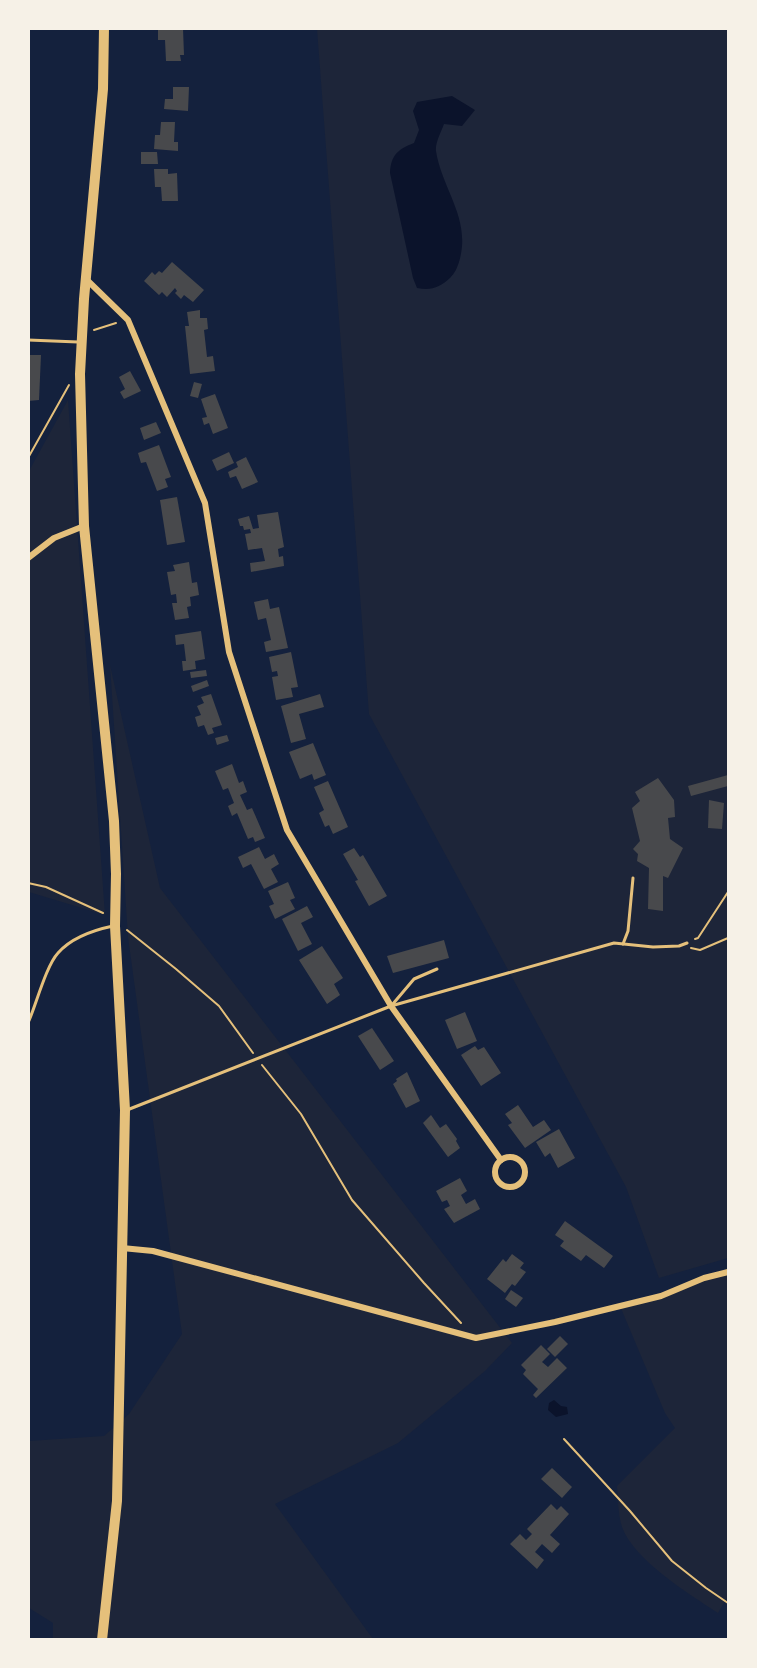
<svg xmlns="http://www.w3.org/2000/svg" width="757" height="1668" viewBox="0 0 757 1668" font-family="'PT Sans Narrow',sans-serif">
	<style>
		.green { fill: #1d2539 }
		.water { fill: #0b132b }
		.building { fill: #48494c }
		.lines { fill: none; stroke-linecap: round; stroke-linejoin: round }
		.path { stroke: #e5c07b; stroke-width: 2 }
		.service { stroke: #e5c07b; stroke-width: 3 }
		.minor { stroke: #e5c07b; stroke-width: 6 }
		.primary { stroke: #e5c07b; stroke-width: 10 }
	</style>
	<rect width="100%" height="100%" fill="#14213d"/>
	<!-- green -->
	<g class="green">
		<polygon points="317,29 728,29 728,1258 659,1278 626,1187 369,714"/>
		<polygon points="68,400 105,915 29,892 29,471"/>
		<polygon points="110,665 160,888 512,1343 485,1371 398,1443 275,1504 373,1639 53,1639 53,1623 29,1608 29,1441 104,1436 129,1414 182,1334 128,937"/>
		<path d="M728,1273V1596L718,1613C689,1594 634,1560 622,1527C618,1514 618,1499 617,1486L675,1428L665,1413L620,1306L717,1275Z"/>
	</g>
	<!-- water -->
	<g class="water">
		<path d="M452,96L475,110L462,126L444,124C441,132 435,143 436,151C442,190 472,219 459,262C457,268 455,273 450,278C440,287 432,291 417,288L413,278L390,173C391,155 398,149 414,143L419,130L413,111L417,102Z"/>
		<polygon points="554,1400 561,1406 567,1407 568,1414 556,1417 548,1410 549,1403"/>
	</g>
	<!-- building -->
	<g class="building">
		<polygon points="158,28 183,28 184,55 180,55 181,61 166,61 165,40 158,40"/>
		<polygon points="173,87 189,87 188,111 164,109 165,99 173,99"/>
		<polygon points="161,122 175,122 174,142 178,142 178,151 154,149 155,135 160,135"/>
		<polygon points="141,152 157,152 158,164 141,164"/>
		<polygon points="154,169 168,169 168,174 177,173 178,201 162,201 161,187 155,187"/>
		<polygon points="172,262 204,290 193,302 184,295 181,299 175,293 177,291 175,288 167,297 162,292 159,295 144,281 152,272 155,275 159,271 162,273"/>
		<polygon points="200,310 200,318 207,318 208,329 204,330 207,357 213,356 215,371 190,374 185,326 189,326 187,312"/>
		<polygon points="28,355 41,355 39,400 28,401"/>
		<polygon points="130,371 141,391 124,399 120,392 125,389 119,377"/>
		<polygon points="194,382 202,384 198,398 190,396"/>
		<polygon points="215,394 228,428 213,434 209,423 204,425 202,418 207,417 201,399"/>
		<polygon points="156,422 161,433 144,440 140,428"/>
		<polygon points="159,445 171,477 165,479 168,487 157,491 146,462 141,463 138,453"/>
		<polygon points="229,452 234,463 217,471 212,460"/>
		<polygon points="246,457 258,482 242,489 236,476 230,478 228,472 238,467 236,462"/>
		<polygon points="177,497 185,542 167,545 160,500"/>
		<polygon points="278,512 284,547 278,549 279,557 283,556 284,566 251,572 250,563 265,561 262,548 248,550 245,534 251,533 250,529 244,530 243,526 240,526 238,519 249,516 253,529 259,528 257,515"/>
		<polygon points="189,562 192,583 197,582 199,595 190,597 191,606 187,607 189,618 175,620 172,603 177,603 176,594 171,595 167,572 175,571 173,565"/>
		<polygon points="268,599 270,609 279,607 288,648 266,652 264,642 271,640 266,618 258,620 254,602"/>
		<polygon points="201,631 205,659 195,661 196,669 183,671 182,661 186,661 184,644 176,645 175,635"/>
		<polygon points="291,652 298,687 291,688 293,697 276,700 272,677 278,676 277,671 272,672 269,657"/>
		<polygon points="206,670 207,676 191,678 190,672"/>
		<polygon points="207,680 209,686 193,692 191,686"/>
		<polygon points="211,694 222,725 212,728 214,733 208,735 204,725 198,727 195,717 201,715 197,706 204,703 201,697"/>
		<polygon points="320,694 324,707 299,714 306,739 291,743 281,706"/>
		<polygon points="227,735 229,741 217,745 215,738"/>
		<polygon points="313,743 326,775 314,780 312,774 300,779 289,752"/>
		<polygon points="232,764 239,783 243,781 247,792 240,795 247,810 252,808 265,838 255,842 253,837 248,839 237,813 232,816 228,806 234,803 228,788 223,790 215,771"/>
		<polygon points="728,775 728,786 691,796 688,786"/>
		<polygon points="658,778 674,800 675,817 668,818 670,839 683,848 668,878 663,876 663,911 648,909 649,868 637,861 638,854 633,849 640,841 632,808 640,801 635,792"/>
		<polygon points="328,781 348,827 333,834 329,825 325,827 319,813 324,810 314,787"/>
		<polygon points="709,800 724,803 722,829 708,828"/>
		<polygon points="259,847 265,859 274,854 279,864 271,869 278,882 264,889 251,864 243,868 238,857"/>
		<polygon points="354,848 360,857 363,855 387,896 369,906 355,881 358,880 343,854"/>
		<polygon points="288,882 295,898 290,900 295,909 275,919 269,906 274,904 268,891"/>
		<polygon points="307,906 313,917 301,923 312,944 298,951 282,919"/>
		<polygon points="444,940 449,958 393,973 387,956"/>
		<polygon points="322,946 343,978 334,984 340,995 327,1004 299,960"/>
		<polygon points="465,1012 477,1041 457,1049 445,1020"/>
		<polygon points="372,1028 394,1061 380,1070 358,1036"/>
		<polygon points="475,1046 478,1050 484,1047 501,1073 481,1086 461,1055"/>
		<polygon points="407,1072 420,1101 406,1108 393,1084 397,1081 396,1079"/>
		<polygon points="518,1105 533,1127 544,1120 551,1130 525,1148 508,1125 512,1123 505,1114"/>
		<polygon points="431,1115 440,1128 446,1124 457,1139 456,1141 460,1148 448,1157 423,1123"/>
		<polygon points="559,1129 575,1158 558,1168 550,1153 545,1157 536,1142"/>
		<polygon points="460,1178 467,1191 461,1195 466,1204 475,1199 480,1209 454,1223 444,1209 450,1206 447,1200 442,1202 436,1191"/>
		<polygon points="565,1221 613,1256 604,1268 586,1255 581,1261 560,1246 564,1241 555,1235"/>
		<polygon points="512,1254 524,1263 520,1268 526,1272 515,1286 512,1284 505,1293 487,1279 503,1259 506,1262"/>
		<polygon points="511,1290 523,1298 516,1307 505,1299"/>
		<polygon points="560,1336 568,1344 555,1357 547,1349"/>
		<polygon points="541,1345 550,1354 542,1362 548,1367 557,1358 567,1368 536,1398 533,1395 538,1389 523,1374 526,1370 521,1365"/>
		<polygon points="552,1468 572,1487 562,1498 541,1479"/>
		<polygon points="551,1504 557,1510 561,1506 569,1514 550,1535 560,1544 552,1553 542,1544 535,1552 544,1560 537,1569 510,1544 520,1534 526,1540 532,1534 527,1529"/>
	</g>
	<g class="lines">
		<!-- path -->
		<g class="path">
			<polyline points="94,330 116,323"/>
			<polyline points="28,458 69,385"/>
			<polyline points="28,883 46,887 103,913"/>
			<polyline points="127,930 176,969 219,1006 253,1053"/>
			<polyline points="695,939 698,938 728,892"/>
			<polyline points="691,948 700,950 728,938"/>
			<polyline points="262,1065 301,1114 352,1200 424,1283 461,1323"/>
			<polyline points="564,1439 630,1511 672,1561 706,1588 728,1603"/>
		</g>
		<!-- service -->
		<g class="service">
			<polyline points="28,340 78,342"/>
			<polyline points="623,944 628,931 633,878"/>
			<polyline points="392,1005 414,979 437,969"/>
			<path d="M28,1023C36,1005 46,966 58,953C72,937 94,930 113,926"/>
			<polyline points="127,1110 391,1006 614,943 653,947 679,946 687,943"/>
		</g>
		<!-- minor -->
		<g class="minor">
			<polyline points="87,280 128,320 205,503 229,652 287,830 391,1006 501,1160"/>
			<polyline points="28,558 54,538 84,526"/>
			<circle cx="510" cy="1172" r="15"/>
			<polyline points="122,1248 153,1251 476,1338 555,1322 661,1296 704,1278 728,1272"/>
		</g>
		<!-- primary -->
		<polyline class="primary" points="102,1640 117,1501 125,1110 115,926 116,874 114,821 84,526 80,374 84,299 103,89 104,28"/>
	</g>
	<!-- border -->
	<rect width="757" height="1668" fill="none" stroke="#f6f1e7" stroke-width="60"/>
</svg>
